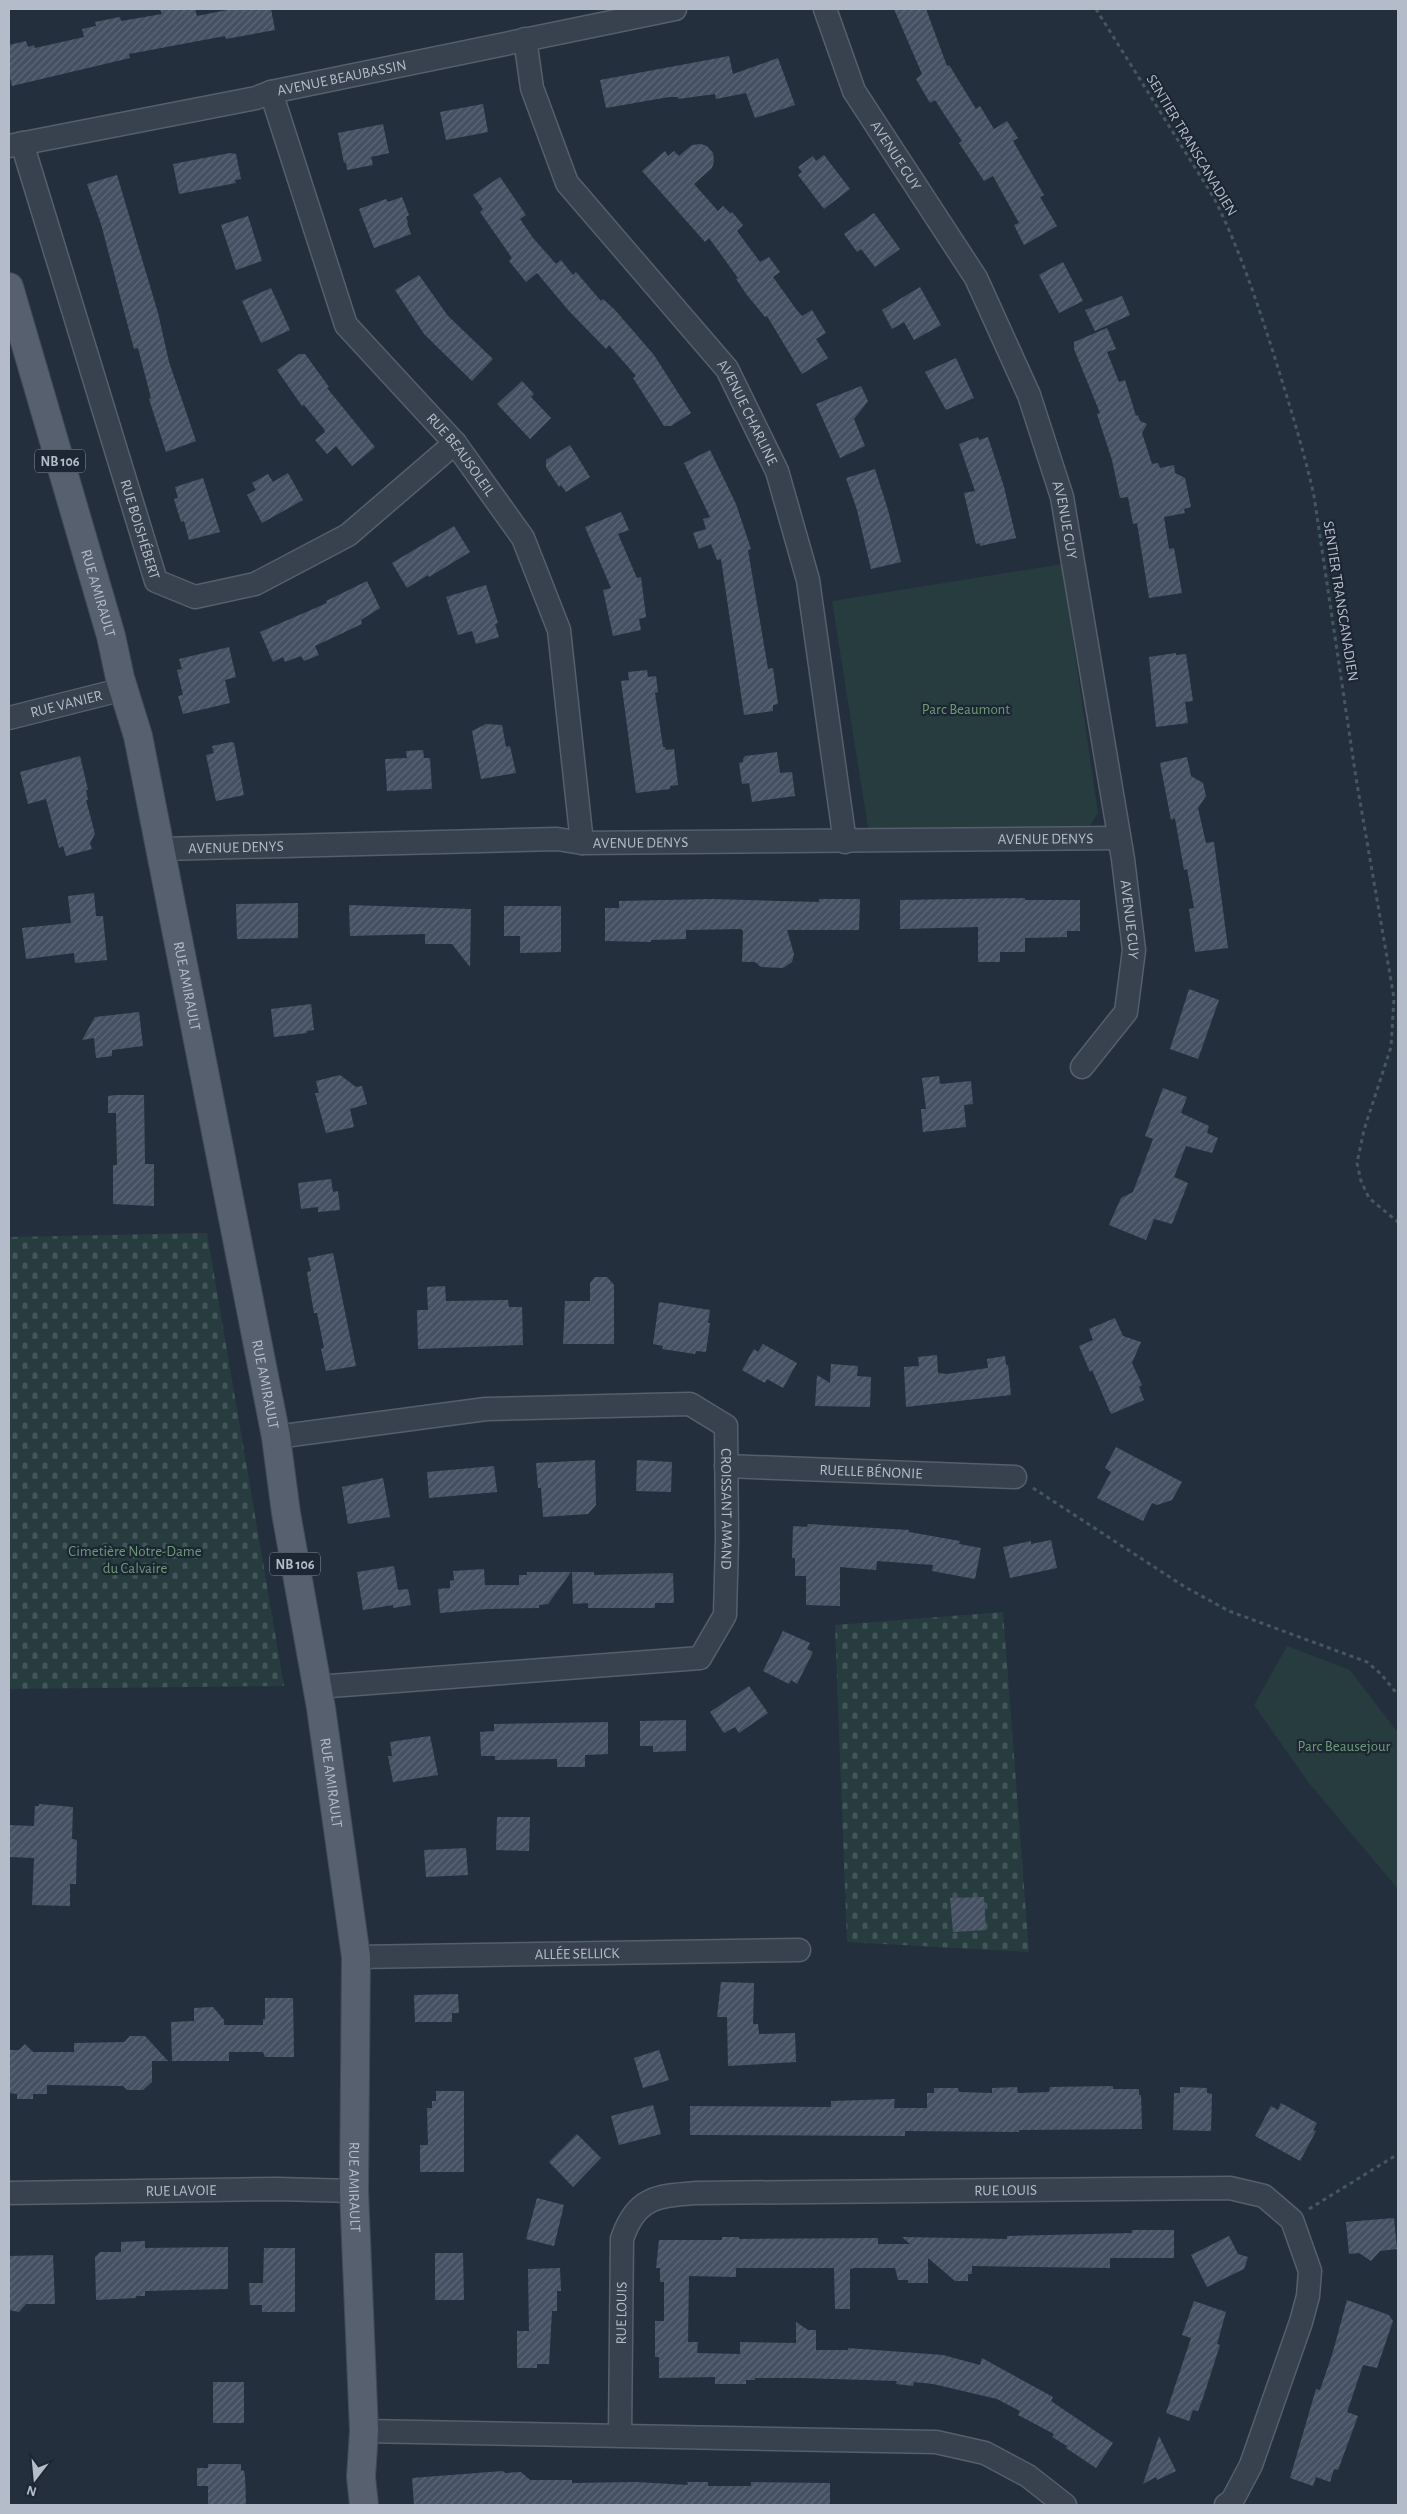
<svg xmlns="http://www.w3.org/2000/svg" width="1407" height="2514" viewBox="0 0 1407 2514" font-family="'Alegreya Sans',sans-serif">
	<style>
		.green { fill: #263c3f }
		.cemetery { fill: url(#cemetery-stones) }
		.building { fill: url(#building-hatch) }
		.lines { fill: none; stroke-linecap: round; stroke-linejoin: round }
		.minor-casing { stroke: #565f6c; stroke-width: 25 }
		.major-casing { stroke: #414a57; stroke-width: 30 }
		.path { stroke: #44595c; stroke-width: 3; stroke-dasharray: 4 4; stroke-linecap: butt }
		.minor { stroke: #38414e; stroke-width: 22 }
		.major { stroke: #56606e; stroke-width: 28 }
		.labels { text-anchor: middle; stroke-width: 4.5; stroke-linejoin: round; paint-order: stroke }
		.shield { fill: #1d2633; stroke: #878f9c; stroke-width: 1 }
		.shield-label { font-size: 14px; font-weight: bold; fill: #b4bcc9 }
		.street-label { font-size: 15px; fill: #b4bcc9; stroke: #1d2633 }
		.park-label { font-size: 15px; fill: #6b9a76; stroke: #1d2633 }
	</style>
	<defs>
		<pattern id="cemetery-stones" width="16" height="16" patternUnits="userSpaceOnUse" patternTransform="scale(1.25)"><rect width="16" height="16" fill="#263c3f"/><path d="M2 7V4a2 2 0 0 1 4 0v3zM10 15v-3a2 2 0 0 1 4 0v3z" fill="#435659"/></pattern>
		<pattern id="building-hatch" width="6" height="6" patternUnits="userSpaceOnUse" patternTransform="scale(1.25)"><rect width="6" height="6" fill="#455162"/><path d="M-1 1l2-2M0 6l6-6M5 7l2-2" fill="none" stroke="#5d6877"/></pattern>
	</defs>
	<rect width="100%" height="100%" fill="#242f3e"/>
	<!-- green -->
	<g class="green">
		<polygon points="1062,564 1098,813 1089,827 868,828 832,601"/>
		<polygon points="1287,1646 1350,1670 1398,1733 1398,1889 1309,1783 1254,1705"/>
	</g>
	<!-- cemetery -->
	<g class="cemetery">
		<polygon points="207,1233 284,1686 9,1689 9,1237"/>
		<polygon points="1003,1612 1029,1952 847,1942 835,1625"/>
	</g>
	<!-- building -->
	<g class="building">
		<polygon points="160,9 195,9 197,16 232,9 271,9 275,30 226,39 225,36 129,54 130,58 12,86 9,72 9,45 26,41 28,47 34,45 35,48 84,37 82,29 96,26 95,22 120,17 121,21 162,14"/>
		<polygon points="894,9 926,9 947,66 949,65 976,109 980,106 994,129 1007,121 1018,138 1013,141 1044,195 1040,197 1057,226 1024,245 1014,225 1019,223 993,176 984,181 959,143 962,141 944,114 935,100 930,103 916,79 922,74"/>
		<polygon points="729,56 733,74 778,58 795,105 755,118 746,93 716,99 715,94 678,99 678,97 669,97 606,108 600,80"/>
		<polygon points="483,104 488,132 446,140 440,112"/>
		<polygon points="383,124 389,153 371,157 373,165 347,170 346,162 344,163 338,133"/>
		<polygon points="701,144 707,146 713,153 714,161 712,168 694,184 718,211 723,206 731,214 732,212 743,225 737,231 760,262 769,257 780,272 773,277 796,309 802,316 812,310 826,333 816,339 828,358 802,374 767,316 765,317 747,295 736,279 738,278 709,238 705,242 642,171 665,151 668,156 674,151 679,156 692,145"/>
		<polygon points="230,153 236,154 241,179 235,180 236,183 179,194 173,164"/>
		<polygon points="824,155 850,189 824,209 798,175 802,172 798,167 813,156 816,161"/>
		<polygon points="117,175 158,313 169,362 196,441 166,452 149,399 151,398 138,348 134,349 101,224 87,184"/>
		<polygon points="500,177 526,215 520,219 533,238 556,264 561,260 573,275 576,272 601,301 603,299 615,310 654,355 691,413 671,426 664,426 633,378 636,376 609,345 606,349 569,311 537,273 526,282 509,261 512,258 480,212 483,209 473,195"/>
		<polygon points="402,197 409,215 406,217 408,222 407,223 411,234 374,248 359,209 386,199 388,202"/>
		<polygon points="874,213 900,249 875,267 861,249 857,252 844,234"/>
		<polygon points="248,216 262,261 236,270 221,225"/>
		<polygon points="1063,262 1083,301 1059,313 1039,275"/>
		<polygon points="419,275 448,316 493,359 472,381 424,334 395,290"/>
		<polygon points="920,287 941,325 914,340 904,322 892,329 882,310"/>
		<polygon points="271,288 290,330 261,343 242,301"/>
		<polygon points="1122,296 1130,315 1095,331 1085,310"/>
		<polygon points="1107,328 1116,349 1107,352 1119,382 1125,380 1136,416 1138,415 1140,421 1147,424 1142,433 1152,464 1158,463 1160,468 1174,465 1175,473 1185,478 1191,507 1184,509 1185,513 1164,517 1169,549 1174,548 1182,593 1149,598 1137,523 1133,524 1128,497 1120,498 1112,460 1097,414 1100,413 1074,349 1074,342"/>
		<polygon points="299,354 305,354 329,387 327,388 375,447 352,466 336,446 327,454 315,440 325,432 324,429 304,405 302,406 277,370"/>
		<polygon points="956,358 974,398 946,410 925,372"/>
		<polygon points="522,381 534,394 531,397 551,418 530,439 497,404"/>
		<polygon points="861,386 868,401 854,419 865,446 840,458 816,404"/>
		<polygon points="978,437 979,440 988,437 1004,487 1016,538 980,546 980,543 976,544 964,493 975,491 959,444"/>
		<polygon points="570,445 590,477 566,492 561,485 559,487 546,467 546,460"/>
		<polygon points="710,450 736,504 751,549 748,550 768,669 773,668 778,704 773,705 773,711 744,715 721,559 717,560 711,544 699,549 693,533 706,529 703,519 710,517 684,463"/>
		<polygon points="875,469 888,510 901,562 871,569 857,510 846,478"/>
		<polygon points="288,473 303,500 262,523 247,495 256,490 252,483 268,474 273,482"/>
		<polygon points="203,478 220,532 189,540 184,521 181,522 174,499 178,498 175,487"/>
		<polygon points="621,512 629,530 618,534 637,578 641,577 646,617 639,619 641,630 613,636 603,590 611,588 585,527"/>
		<polygon points="454,526 470,552 429,577 428,575 407,588 392,563"/>
		<polygon points="367,581 380,608 361,620 362,624 315,646 319,655 304,661 301,656 285,662 283,657 273,662 260,632 327,603 326,601"/>
		<polygon points="486,585 498,623 495,624 499,637 476,644 472,631 458,635 446,597"/>
		<polygon points="229,647 236,677 225,680 230,703 183,714 178,696 183,695 177,670 182,669 179,659"/>
		<polygon points="1176,653 1176,655 1186,654 1193,701 1185,702 1188,723 1156,727 1149,657"/>
		<polygon points="647,670 648,677 656,676 658,692 655,693 663,747 665,747 666,750 674,749 678,785 670,786 670,789 636,793 621,681 629,680 628,672"/>
		<polygon points="486,724 502,725 506,747 510,746 516,773 481,779 472,731"/>
		<polygon points="231,742 234,743 244,795 216,801 206,755 214,753 212,746"/>
		<polygon points="423,750 424,758 430,758 432,789 387,791 385,759 407,758 406,751"/>
		<polygon points="777,752 780,773 792,772 795,796 752,802 749,783 742,784 739,763 743,762 743,759 745,756"/>
		<polygon points="80,756 88,790 86,790 88,800 86,800 95,834 90,843 92,849 66,856 63,846 59,848 46,799 28,804 20,772"/>
		<polygon points="1187,757 1191,776 1203,783 1206,796 1198,808 1206,843 1214,842 1228,948 1195,952 1189,909 1194,908 1187,869 1184,870 1175,818 1171,820 1160,763"/>
		<polygon points="94,893 96,916 103,916 107,960 75,963 74,953 26,959 22,928 71,923 68,896"/>
		<polygon points="1025,898 1025,900 1080,900 1080,931 1067,931 1067,937 1025,938 1025,952 1000,952 1000,962 978,962 978,927 900,929 900,900"/>
		<polygon points="711,899 819,902 819,899 860,899 859,930 787,930 794,954 792,962 783,968 761,967 755,962 742,962 743,931 741,929 686,930 686,939 651,940 651,942 605,941 605,908 619,908 619,901"/>
		<polygon points="298,903 298,938 237,939 236,904"/>
		<polygon points="349,905 471,909 470,967 452,944 425,944 425,934 350,936"/>
		<polygon points="504,906 561,906 561,952 520,953 520,936 504,936"/>
		<polygon points="1189,989 1219,1000 1198,1059 1170,1049"/>
		<polygon points="311,1004 314,1030 307,1031 307,1033 274,1037 271,1009"/>
		<polygon points="139,1012 143,1046 112,1050 112,1056 96,1058 94,1038 82,1040 95,1017"/>
		<polygon points="340,1075 356,1087 362,1086 367,1104 350,1109 354,1127 326,1133 315,1093 319,1093 316,1081"/>
		<polygon points="939,1076 940,1084 971,1081 973,1104 964,1105 966,1127 923,1132 921,1109 926,1109 922,1078"/>
		<polygon points="1163,1088 1187,1097 1181,1113 1209,1126 1207,1133 1218,1138 1212,1153 1186,1146 1174,1177 1188,1183 1172,1224 1154,1219 1146,1240 1109,1225 1121,1198 1133,1192 1153,1139 1145,1136"/>
		<polygon points="116,1095 144,1095 145,1164 154,1164 154,1206 113,1204 113,1165 117,1165 116,1113 108,1113 108,1096"/>
		<polygon points="331,1179 333,1192 338,1191 340,1210 318,1212 318,1207 301,1209 298,1183"/>
		<polygon points="333,1253 356,1366 326,1371 321,1349 324,1348 317,1313 314,1313 307,1272 311,1271 308,1258"/>
		<polygon points="595,1277 607,1277 614,1285 614,1344 563,1344 565,1301 590,1301 590,1283"/>
		<polygon points="445,1286 446,1301 508,1300 509,1307 522,1307 523,1345 418,1349 417,1310 428,1310 427,1287"/>
		<polygon points="659,1302 710,1310 708,1323 710,1323 706,1352 696,1351 695,1354 662,1349 663,1346 653,1344"/>
		<polygon points="1115,1318 1123,1336 1141,1342 1132,1363 1142,1385 1139,1387 1144,1400 1111,1414 1092,1370 1090,1372 1079,1346 1093,1340 1089,1329"/>
		<polygon points="763,1344 797,1363 783,1388 767,1379 765,1383 742,1370 754,1349 758,1352"/>
		<polygon points="937,1355 938,1373 947,1374 988,1368 987,1359 1005,1356 1006,1365 1008,1365 1011,1395 906,1407 904,1367 919,1366 918,1357"/>
		<polygon points="831,1364 858,1366 857,1376 871,1377 870,1407 815,1406 817,1375 830,1383"/>
		<polygon points="1116,1447 1182,1482 1172,1500 1157,1505 1152,1503 1143,1521 1097,1498 1111,1472 1105,1468"/>
		<polygon points="595,1460 596,1505 588,1514 543,1517 541,1488 538,1488 536,1463"/>
		<polygon points="637,1460 672,1462 671,1492 636,1491"/>
		<polygon points="494,1466 497,1492 429,1498 427,1472"/>
		<polygon points="383,1478 390,1517 348,1524 342,1487"/>
		<polygon points="808,1524 909,1530 909,1532 960,1541 959,1544 981,1548 975,1579 932,1571 933,1565 877,1561 876,1570 840,1567 840,1606 806,1605 806,1576 795,1576 795,1558 792,1558 793,1526 807,1527"/>
		<polygon points="1051,1540 1057,1568 1010,1578 1003,1547 1031,1541 1031,1544"/>
		<polygon points="394,1566 398,1590 408,1589 411,1605 393,1608 393,1605 363,1610 357,1572"/>
		<polygon points="484,1569 485,1585 519,1585 519,1575 527,1575 527,1572 571,1572 548,1604 539,1605 539,1608 486,1609 440,1613 438,1589 450,1588 450,1581 454,1580 453,1571"/>
		<polygon points="572,1572 594,1572 594,1575 673,1573 674,1603 655,1603 655,1608 588,1608 588,1603 573,1604"/>
		<polygon points="783,1631 810,1643 807,1649 813,1652 797,1684 791,1680 789,1684 763,1671"/>
		<polygon points="749,1686 768,1713 739,1733 735,1727 724,1733 710,1712"/>
		<polygon points="686,1720 686,1751 653,1752 653,1746 640,1746 640,1721"/>
		<polygon points="608,1722 608,1754 585,1755 585,1767 557,1767 557,1759 495,1760 495,1756 481,1756 480,1732 494,1731 494,1724"/>
		<polygon points="430,1736 438,1775 393,1782 388,1756 392,1756 390,1742"/>
		<polygon points="39,1804 73,1807 72,1839 77,1840 76,1884 70,1884 70,1906 32,1905 34,1858 9,1857 9,1825 34,1826 35,1806 39,1806"/>
		<polygon points="497,1817 530,1817 529,1851 496,1850"/>
		<polygon points="466,1848 468,1875 426,1877 424,1850"/>
		<polygon points="984,1897 986,1930 953,1932 950,1898"/>
		<polygon points="721,1982 754,1983 753,2024 758,2024 759,2034 795,2033 796,2062 728,2066 727,2017 717,2017"/>
		<polygon points="458,1994 459,2013 452,2013 452,2022 415,2022 414,1995"/>
		<polygon points="265,1998 293,1998 294,2057 265,2057 263,2052 229,2052 229,2061 172,2061 171,2022 194,2021 194,2008 213,2007 224,2020 224,2025 263,2025 263,2019 265,2019"/>
		<polygon points="130,2036 145,2036 168,2061 152,2061 152,2082 143,2090 127,2090 123,2086 47,2085 47,2094 33,2094 33,2099 17,2099 17,2094 9,2093 9,2050 19,2050 25,2044 33,2052 74,2052 74,2043 124,2042"/>
		<polygon points="659,2050 669,2080 643,2088 634,2058"/>
		<polygon points="1113,2086 1113,2089 1139,2089 1139,2095 1141,2095 1142,2129 1023,2130 1019,2130 1019,2132 905,2131 905,2136 690,2135 690,2106 831,2107 831,2101 895,2099 894,2108 927,2108 927,2093 934,2093 934,2088 958,2088 959,2092 992,2093 992,2088 1017,2087 1018,2093 1049,2092 1050,2087"/>
		<polygon points="1180,2087 1207,2088 1207,2093 1212,2094 1211,2131 1173,2130 1174,2093 1180,2093"/>
		<polygon points="436,2091 464,2091 464,2172 420,2172 420,2145 428,2145 427,2108 432,2108 432,2101 436,2101"/>
		<polygon points="1281,2103 1317,2123 1313,2130 1316,2131 1300,2161 1255,2136 1271,2106 1278,2110"/>
		<polygon points="653,2105 661,2134 619,2145 611,2116"/>
		<polygon points="577,2134 601,2158 573,2187 549,2162"/>
		<polygon points="537,2198 564,2205 554,2246 526,2239"/>
		<polygon points="1394,2218 1397,2249 1380,2251 1371,2261 1359,2253 1349,2254 1346,2222"/>
		<polygon points="1132,2230 1174,2230 1174,2258 1110,2258 1110,2268 972,2266 972,2274 968,2274 968,2281 955,2281 928,2258 928,2283 908,2283 908,2280 898,2280 895,2268 854,2268 850,2269 850,2309 835,2309 834,2268 736,2268 736,2277 689,2276 688,2342 698,2342 697,2353 740,2354 740,2342 796,2343 796,2322 808,2330 816,2330 816,2350 848,2350 848,2348 943,2355 980,2365 982,2358 1053,2397 1051,2401 1113,2443 1096,2468 1066,2448 1067,2446 1052,2437 1054,2434 1018,2415 1020,2411 997,2399 933,2384 914,2382 913,2386 896,2384 897,2381 802,2378 755,2378 755,2380 746,2380 746,2384 715,2384 715,2377 659,2378 659,2357 655,2357 655,2321 664,2321 664,2282 660,2282 660,2268 656,2268 659,2240 722,2240 722,2237 739,2237 739,2239 878,2238 878,2244 910,2244 902,2237 1007,2239 1007,2236 1132,2233"/>
		<polygon points="1229,2236 1238,2254 1248,2257 1244,2269 1207,2287 1191,2255"/>
		<polygon points="145,2241 145,2248 228,2247 228,2289 145,2291 145,2296 136,2296 136,2298 96,2300 95,2257 100,2252 121,2252 121,2242"/>
		<polygon points="264,2248 295,2248 295,2312 262,2312 262,2305 250,2305 249,2283 263,2283"/>
		<polygon points="435,2253 463,2253 464,2300 435,2300"/>
		<polygon points="53,2255 55,2304 26,2304 19,2312 9,2310 9,2256"/>
		<polygon points="560,2268 561,2291 557,2291 557,2311 552,2311 549,2364 537,2364 537,2368 517,2368 517,2331 529,2331 528,2269"/>
		<polygon points="1347,2300 1389,2315 1393,2321 1377,2368 1363,2365 1347,2412 1358,2416 1338,2470 1334,2469 1330,2482 1316,2477 1313,2486 1290,2478 1316,2389 1320,2390 1332,2355"/>
		<polygon points="1194,2301 1226,2312 1217,2344 1220,2345 1203,2398 1198,2411 1193,2410 1189,2421 1166,2413 1191,2338 1182,2335"/>
		<rect x="213" y="2382" width="31" height="41"/>
		<polygon points="1159,2436 1176,2471 1157,2480 1156,2477 1143,2484"/>
		<polygon points="208,2464 241,2464 241,2470 244,2471 245,2476 246,2505 208,2505 208,2486 197,2486 197,2468 208,2468"/>
		<polygon points="503,2471 505,2473 521,2472 530,2480 572,2480 572,2483 636,2482 688,2485 687,2482 708,2482 708,2486 751,2486 751,2482 830,2483 830,2505 414,2505 412,2478"/>
	</g>
	<g class="lines">
		<defs>
			<g id="minor">
				<path id="s1" d="M825,9L854,91L976,278L1029,395L1062,497L1123,859L1134,950L1126,1012L1082,1067"/>
				<path id="s2" d="M525,39L532,88L567,183L727,369L777,471L808,580L845,842"/>
				<path id="s3" d="M271,92L346,325L455,443L523,538L559,630L582,843"/>
				<path id="s4" d="M22,143L156,581L195,597L255,584L348,535L455,443"/>
				<path id="s5" d="M9,146L256,98L271,92L675,9"/>
				<path id="s6" d="M9,718L124,689"/>
				<path id="s7" d="M162,849L557,839L582,843L1119,838"/>
				<path id="s8" d="M276,1437L486,1409L647,1405L690,1404L726,1426L727,1539L725,1615L700,1658L317,1687"/>
				<path id="s9" d="M726,1466L1015,1477"/>
				<path id="s10" d="M356,1957L799,1950"/>
				<path id="s11" d="M9,2193L277,2189L354,2191"/>
				<polyline points="364,2431 936,2442 985,2453 1028,2476 1065,2505"/>
				<path id="s12" d="M620,2435L622,2239C636,2197 657,2196 696,2193L1230,2188L1264,2196L1292,2220L1310,2271L1308,2296L1301,2322L1251,2465L1232,2501L1226,2505"/>
			</g>
			<g id="major">
				<path id="s13" d="M9,287L111,636L120,678L138,736L276,1437L286,1513L321,1708L356,1957L354,2191L364,2431L361,2477L364,2505"/>
			</g>
		</defs>
		<!-- minor casing -->
		<use href="#minor" class="minor-casing"/>
		<!-- major casing -->
		<use href="#major" class="major-casing"/>
		<!-- path -->
		<g class="path">
			<path d="M1096,9L1214,198C1239,248 1256,299 1273,352C1288,400 1303,447 1314,496L1356,778L1394,998L1391,1047L1364,1130L1357,1163L1361,1181L1369,1198L1398,1222"/>
			<polyline points="1033,1488 1185,1587 1229,1611 1367,1662 1381,1674 1398,1695"/>
			<polyline points="1309,2209 1398,2154"/>
		</g>
		<!-- minor -->
		<use href="#minor" class="minor"/>
		<!-- major -->
		<use href="#major" class="major"/>
	</g>
	<g class="labels">
		<!-- shield labels -->
		<g class="shield">
			<rect x="35" y="449.5" width="50" height="23" rx="4"/>
			<rect x="270" y="1552.5" width="50" height="23" rx="4"/>
		</g>
		<g class="shield-label">
			<text x="60" y="466">NB 106</text>
			<text x="295" y="1569">NB 106</text>
		</g>
		<!-- street labels -->
		<g class="street-label">
			<text dy="5" stroke="none"><textPath href="#s5" startOffset="340">AVENUE BEAUBASSIN</textPath></text>
			<text transform="translate(1192 145) rotate(59)" y="5">SENTIER TRANSCANADIEN</text>
			<text dy="5" stroke="none"><textPath href="#s1" startOffset="164">AVENUE GUY</textPath></text>
			<text dy="5" stroke="none"><textPath href="#s2" startOffset="444">AVENUE CHARLINE</textPath></text>
			<text dy="5" stroke="none"><textPath href="#s3" startOffset="418">RUE BEAUSOLEIL</textPath></text>
			<text dy="5" stroke="none"><textPath href="#s1" startOffset="569">AVENUE GUY</textPath></text>
			<text dy="5" stroke="none"><textPath href="#s4" startOffset="404">RUE BOISHÉBERT</textPath></text>
			<text dy="5" stroke="none"><textPath href="#s13" startOffset="319">RUE AMIRAULT</textPath></text>
			<text transform="translate(1341 601) rotate(81)" y="5">SENTIER TRANSCANADIEN</text>
			<text dy="5" stroke="none"><textPath href="#s6" startOffset="59">RUE VANIER</textPath></text>
			<text dy="5" stroke="none"><textPath href="#s7" startOffset="884">AVENUE DENYS</textPath></text>
			<text dy="5" stroke="none"><textPath href="#s7" startOffset="479">AVENUE DENYS</textPath></text>
			<text dy="5" stroke="none"><textPath href="#s7" startOffset="74">AVENUE DENYS</textPath></text>
			<text dy="5" stroke="none"><textPath href="#s1" startOffset="974">AVENUE GUY</textPath></text>
			<text dy="5" stroke="none"><textPath href="#s13" startOffset="722">RUE AMIRAULT</textPath></text>
			<text dy="5" stroke="none"><textPath href="#s13" startOffset="1128">RUE AMIRAULT</textPath></text>
			<text dy="5" stroke="none"><textPath href="#s9" startOffset="145">RUELLE BÉNONIE</textPath></text>
			<text dy="5" stroke="none"><textPath href="#s8" startOffset="541">CROISSANT AMAND</textPath></text>
			<text dy="5" stroke="none"><textPath href="#s13" startOffset="1532">RUE AMIRAULT</textPath></text>
			<text dy="5" stroke="none"><textPath href="#s10" startOffset="221">ALLÉE SELLICK</textPath></text>
			<text dy="5" stroke="none"><textPath href="#s13" startOffset="1938">RUE AMIRAULT</textPath></text>
			<text dy="5" stroke="none"><textPath href="#s12" startOffset="601">RUE LOUIS</textPath></text>
			<text dy="5" stroke="none"><textPath href="#s11" startOffset="172">RUE LAVOIE</textPath></text>
			<text dy="5" stroke="none"><textPath href="#s12" startOffset="122">RUE LOUIS</textPath></text>
		</g>
		<!-- park labels -->
		<g class="park-label">
			<text x="966" y="714">Parc Beaumont</text>
			<text x="135" y="1556">Cimetière Notre-Dame<tspan x="135" dy="17">du Calvaire</tspan></text>
			<text x="1344" y="1751">Parc Beausejour</text>
		</g>
	</g>
	<!-- border -->
	<rect width="1407" height="2514" fill="none" stroke="#b4bcc9" stroke-width="20"/>
	<!-- north arrow -->
	<g transform="translate(35 2479) rotate(196)" stroke="#1d2633" stroke-width="4" paint-order="stroke">
	<path d="M0-4L9 19L0 12L-9 19Z" fill="#b4bcc9"/>
	<text y="-8" font-size="14" font-weight="bold" text-anchor="middle" fill="#b4bcc9">N</text>
	</g>
</svg>
